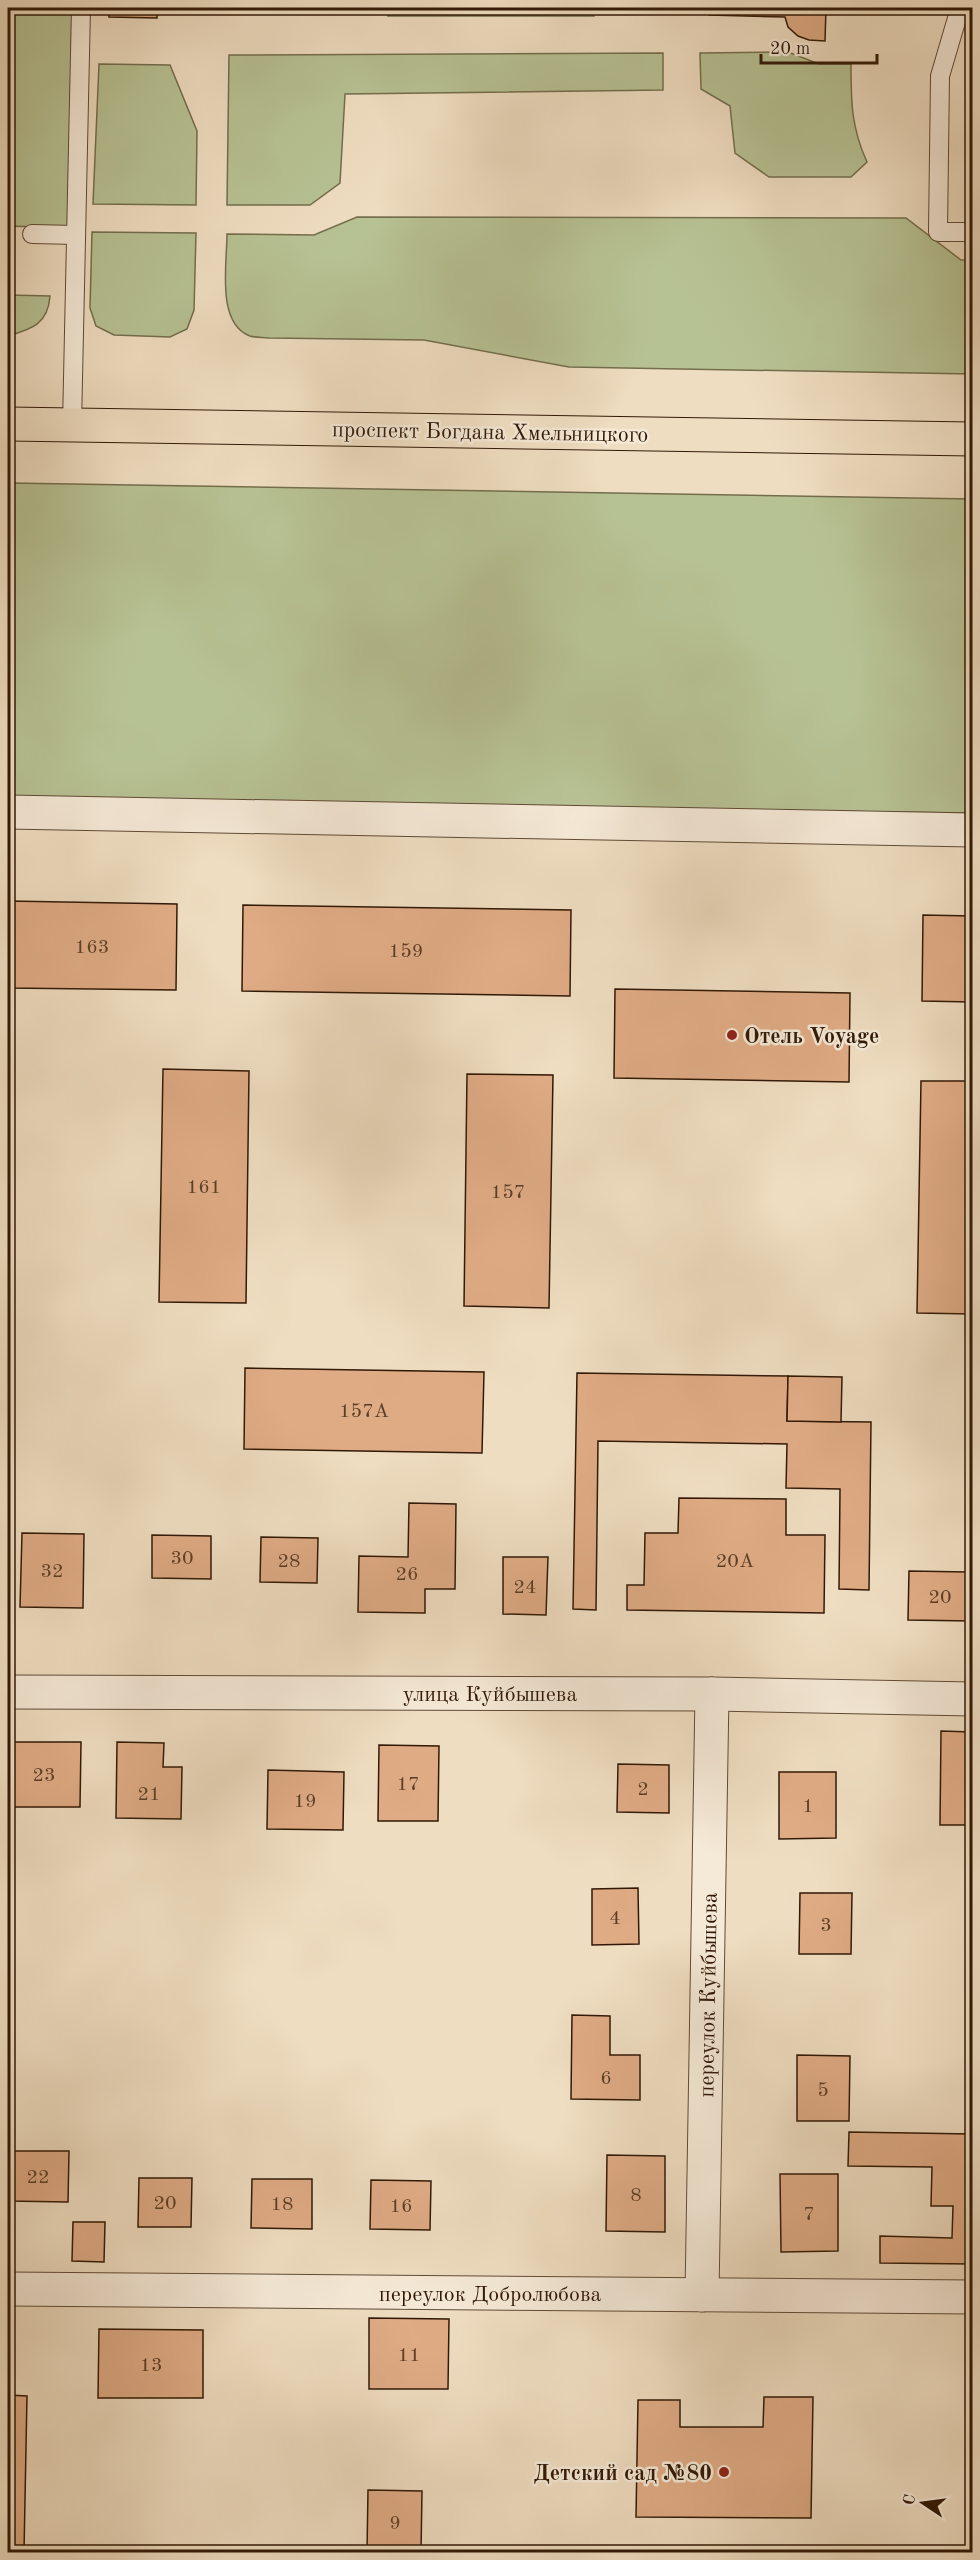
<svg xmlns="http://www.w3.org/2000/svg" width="980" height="2560" viewBox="0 0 980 2560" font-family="'Old Standard TT',serif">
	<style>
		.green { fill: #b7c294; stroke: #746e4d; stroke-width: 1.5 }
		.building { fill: #dfab85; stroke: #311906; stroke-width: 1.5 }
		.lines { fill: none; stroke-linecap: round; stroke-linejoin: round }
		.lane-casing { stroke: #604a35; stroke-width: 20 }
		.street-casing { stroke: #604a35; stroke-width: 35 }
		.primary-casing { stroke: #311906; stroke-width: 35 }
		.lane { stroke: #f5e9d7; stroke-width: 18 }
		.street { stroke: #f5e9d7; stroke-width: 33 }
		.primary { stroke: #efddc1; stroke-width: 33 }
		.poi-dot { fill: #8f2418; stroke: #f5e9d7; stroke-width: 2 }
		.labels { text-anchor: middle; stroke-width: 5; stroke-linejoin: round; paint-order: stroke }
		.number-label { font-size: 20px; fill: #5c3e26 }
		.street-label { font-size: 22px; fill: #311906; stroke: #f5e9d7 }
		.poi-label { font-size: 22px; font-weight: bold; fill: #311906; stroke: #f5e9d7; text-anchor: start }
	</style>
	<rect width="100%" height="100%" fill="#efddc1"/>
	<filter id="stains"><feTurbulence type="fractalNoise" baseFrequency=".00333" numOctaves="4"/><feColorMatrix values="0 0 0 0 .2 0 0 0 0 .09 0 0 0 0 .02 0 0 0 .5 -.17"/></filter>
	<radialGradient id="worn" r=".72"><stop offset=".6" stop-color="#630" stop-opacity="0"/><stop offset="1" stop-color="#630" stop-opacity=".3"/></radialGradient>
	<!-- green -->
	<g class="green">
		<polygon points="8,8 72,8 68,228 8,226"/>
		<polygon points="390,8 593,8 594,16 388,16"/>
		<path d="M788,52L819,64H851C851,101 851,127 867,162L851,177H769L735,153L730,106L701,89L700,53Z"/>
		<polygon points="663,53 663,90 345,94 340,183 310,205 227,205 229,55"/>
		<polygon points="99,64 170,65 197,131 196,205 93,204"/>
		<path d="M357,217L906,218L961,260H972V374L569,367L424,340L269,338C263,337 256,338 250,336C216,323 227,264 227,234L314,235Z"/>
		<polygon points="92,232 196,233 194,310 187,329 170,337 114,335 96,326 90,308"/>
		<path d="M8,295L50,296C48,324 32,329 8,336Z"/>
		<polygon points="8,483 972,499 972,813 8,801"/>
	</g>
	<!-- building -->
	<g class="building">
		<polygon points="109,8 157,8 157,18 109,17"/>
		<polygon points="709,8 826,8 825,41 809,40 798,36 788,27 785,17 709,15"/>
		<polygon points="8,901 177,904 176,990 8,988"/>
		<polygon points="243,905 571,910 570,996 242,991"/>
		<polygon points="923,915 972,916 972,1002 922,1001"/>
		<polygon points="615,989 850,993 849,1082 614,1078"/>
		<polygon points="163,1069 249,1071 246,1303 159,1302"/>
		<polygon points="467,1074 553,1075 549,1308 464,1306"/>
		<polygon points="921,1081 972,1081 972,1314 917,1313"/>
		<polygon points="245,1368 484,1372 482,1453 244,1449"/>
		<polygon points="577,1373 788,1376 787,1421 871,1422 869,1590 839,1589 840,1489 786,1488 787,1444 598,1441 596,1610 573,1609"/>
		<polygon points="788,1376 842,1377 841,1422 787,1421"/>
		<polygon points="679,1498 786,1499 786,1535 825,1535 824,1613 627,1610 627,1585 644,1585 645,1533 678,1533"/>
		<polygon points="409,1503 456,1504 455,1589 425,1589 425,1613 358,1612 359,1556 408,1557"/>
		<polygon points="22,1533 84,1534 83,1608 20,1607"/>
		<polygon points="152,1535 211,1536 211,1579 152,1578"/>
		<polygon points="261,1537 318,1538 317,1583 260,1582"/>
		<polygon points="969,1538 972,1538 972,1621 908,1620 909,1571 968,1572"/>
		<polygon points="503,1557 548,1557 546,1615 503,1614"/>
		<polygon points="941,1731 972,1732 972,1825 940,1825"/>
		<polygon points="9,1742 81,1742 80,1807 8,1807"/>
		<polygon points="117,1742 164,1743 163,1767 182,1767 181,1819 116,1818"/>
		<polygon points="379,1745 439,1746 438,1821 378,1821"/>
		<polygon points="618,1764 669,1765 669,1813 617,1812"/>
		<polygon points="268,1770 344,1772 343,1830 267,1829"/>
		<polygon points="779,1772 836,1772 836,1838 779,1839"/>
		<polygon points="638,1888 639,1944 592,1945 592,1889"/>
		<polygon points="800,1893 852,1893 851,1954 799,1954"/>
		<polygon points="572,2015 610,2016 610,2055 640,2055 640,2100 571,2099"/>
		<polygon points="797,2055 850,2056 849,2121 797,2121"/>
		<polygon points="849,2132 972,2134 972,2264 880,2263 880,2236 952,2238 953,2206 931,2206 932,2167 848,2166"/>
		<polygon points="8,2151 69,2151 68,2202 8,2201"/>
		<polygon points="607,2155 665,2156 665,2232 606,2231"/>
		<polygon points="780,2174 838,2174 838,2251 781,2252"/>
		<polygon points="139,2178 192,2178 191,2227 138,2227"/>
		<polygon points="252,2179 312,2179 312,2229 251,2228"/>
		<polygon points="371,2180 431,2181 430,2230 370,2229"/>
		<polygon points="73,2222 105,2222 104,2262 72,2261"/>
		<polygon points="369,2318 449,2319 448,2389 369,2389"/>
		<polygon points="99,2329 203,2330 203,2398 98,2398"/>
		<polygon points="8,2395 27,2396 24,2552 8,2552"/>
		<polygon points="764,2397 813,2397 811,2518 636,2517 638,2400 680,2400 680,2427 763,2427"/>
		<polygon points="368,2490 422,2491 421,2552 367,2552"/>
	</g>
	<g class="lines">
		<defs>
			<g id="lane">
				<polyline points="960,8 940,76 938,232 972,232"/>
				<polyline points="32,234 76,235"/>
				<polyline points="72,425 81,8"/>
			</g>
			<g id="street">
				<polyline points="8,812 972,830"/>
				<polyline points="8,1692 712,1694 972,1699"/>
				<polyline points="8,2289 972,2297"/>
				<polyline points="702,2295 712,1694"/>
			</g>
			<polyline id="primary" points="8,424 972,439"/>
		</defs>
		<!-- lane casing -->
		<use href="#lane" class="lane-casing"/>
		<!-- street casing -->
		<use href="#street" class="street-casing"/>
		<!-- primary casing -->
		<use href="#primary" class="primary-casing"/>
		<!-- lane -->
		<use href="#lane" class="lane"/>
		<!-- street -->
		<use href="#street" class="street"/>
		<!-- primary -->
		<use href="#primary" class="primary"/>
	</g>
	<!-- markers -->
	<g class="poi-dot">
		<circle cx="732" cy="1035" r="6"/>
		<circle cx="724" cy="2472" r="6"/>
	</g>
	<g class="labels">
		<!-- number labels -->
		<g class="number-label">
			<text x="92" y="953">163</text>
			<text x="406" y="957">159</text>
			<text x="204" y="1193">161</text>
			<text x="508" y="1198">157</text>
			<text x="364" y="1417">157А</text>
			<text x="182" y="1564">30</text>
			<text x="289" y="1567">28</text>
			<text x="735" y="1567">20А</text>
			<text x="52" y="1577">32</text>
			<text x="407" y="1580">26</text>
			<text x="525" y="1593">24</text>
			<text x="940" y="1603">20</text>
			<text x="44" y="1781">23</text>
			<text x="408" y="1790">17</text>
			<text x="643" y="1795">2</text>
			<text x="149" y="1800">21</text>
			<text x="305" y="1807">19</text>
			<text x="808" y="1812">1</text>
			<text x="615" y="1924">4</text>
			<text x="826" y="1931">3</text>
			<text x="606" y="2084">6</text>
			<text x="823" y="2096">5</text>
			<text x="38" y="2183">22</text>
			<text x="636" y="2201">8</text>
			<text x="165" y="2209">20</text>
			<text x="282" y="2210">18</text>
			<text x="401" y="2212">16</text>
			<text x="809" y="2220">7</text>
			<text x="409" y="2361">11</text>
			<text x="151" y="2371">13</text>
			<text x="395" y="2529">9</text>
		</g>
		<!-- street labels -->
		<g class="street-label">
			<text transform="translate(490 431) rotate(1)" y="8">проспект Богдана Хмельницкого</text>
			<text x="490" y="1701">улица Куйбышева</text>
			<text transform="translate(707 1995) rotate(-89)" y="8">переулок Куйбышева</text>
			<text x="490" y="2301">переулок Добролюбова</text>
		</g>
		<!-- poi labels -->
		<g class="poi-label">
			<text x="744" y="1043">Отель Voyage</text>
			<text x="712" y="2480" text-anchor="end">Детский сад №80</text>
		</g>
	</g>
	<!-- margin -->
	<rect width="980" height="2560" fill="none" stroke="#efddc1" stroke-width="30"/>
	<rect x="9" y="9" width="962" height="2542" fill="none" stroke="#311906" stroke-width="3"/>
	<rect x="15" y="15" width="950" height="2530" fill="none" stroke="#311906" stroke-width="1.5"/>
	<!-- north arrow -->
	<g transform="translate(923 2503) rotate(283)" stroke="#f5e9d7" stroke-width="4.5" paint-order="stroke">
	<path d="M0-4.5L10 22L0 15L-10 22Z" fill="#311906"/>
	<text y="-9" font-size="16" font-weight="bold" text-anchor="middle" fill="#311906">С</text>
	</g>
	<!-- scale -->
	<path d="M761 54v9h116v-9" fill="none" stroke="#311906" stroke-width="3"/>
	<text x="770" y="54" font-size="18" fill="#311906" stroke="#f5e9d7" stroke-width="4.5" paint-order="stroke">20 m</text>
	<rect width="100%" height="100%" filter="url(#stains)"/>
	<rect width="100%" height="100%" fill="url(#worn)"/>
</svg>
